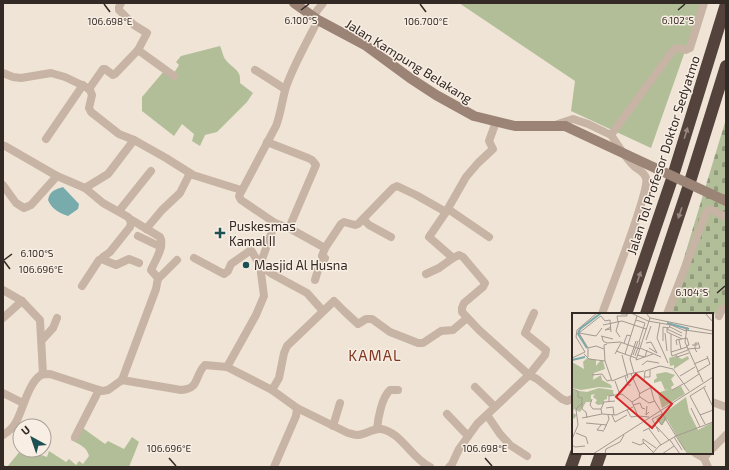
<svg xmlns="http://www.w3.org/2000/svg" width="729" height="470" viewBox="0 0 729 470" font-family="'Exo 2',sans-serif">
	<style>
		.grass { fill: #b2be98 }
		.cemetery { fill: url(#cemetery-stones) }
		.water { fill: #77abac }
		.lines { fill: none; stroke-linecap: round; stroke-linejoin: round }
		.street { stroke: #c7b4a4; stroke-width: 8 }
		.secondary { stroke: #9b8376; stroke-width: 10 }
		.highway { stroke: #54433d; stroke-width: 12 }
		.secondary-bridge { stroke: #9b8376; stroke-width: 10 }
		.oneway { fill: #96877f }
		.ticks { fill: none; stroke: #332925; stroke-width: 1.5 }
		.poi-dot { fill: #1c5053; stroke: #f8eee3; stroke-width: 1.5 }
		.labels { text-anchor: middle; stroke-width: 3; stroke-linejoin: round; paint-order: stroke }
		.street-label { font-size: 13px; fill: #332925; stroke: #f8eee3 }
		.poi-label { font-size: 13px; fill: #332925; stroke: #f8eee3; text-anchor: start }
		.quarter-label { font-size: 15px; letter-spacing: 1px; fill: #803621; stroke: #f8eee3 }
		.inset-river { fill: none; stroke: #77abac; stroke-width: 2 }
		.inset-road { fill: none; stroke: #a49990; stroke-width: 1 }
		.view { fill: #d62828; fill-opacity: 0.15; stroke: #d62828; stroke-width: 2 }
		.inset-edge { fill: none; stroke: #332925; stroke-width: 2 }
		.ticks-label { font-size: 10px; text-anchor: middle; fill: #332925; stroke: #f8eee3; stroke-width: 3; stroke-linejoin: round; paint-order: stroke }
	</style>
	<defs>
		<pattern id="cemetery-stones" width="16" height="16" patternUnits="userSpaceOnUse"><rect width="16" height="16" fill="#b2be98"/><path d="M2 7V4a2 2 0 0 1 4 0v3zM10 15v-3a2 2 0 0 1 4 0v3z" fill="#919a7c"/></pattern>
	</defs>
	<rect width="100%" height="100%" fill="#f0e4d7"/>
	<!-- grass -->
	<g class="grass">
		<polygon points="459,3 702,3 651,148 571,111 575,81"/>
		<path d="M220,46C222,50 223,56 225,59C231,68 242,69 240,83L253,93L247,102L217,132L205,135L200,146L192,141L194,134L182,124L174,136L142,111V97L164,71L172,76L179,65L176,62L181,56Z"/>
		<path d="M80,426L105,444L108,441L124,449L132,437L139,442L129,467H3V464L7,467L21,450H33V452L47,457L49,451L66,462L69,459L76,465L79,461L83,464L89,456C87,447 79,444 71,440Z"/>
	</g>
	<!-- cemetery -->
	<polygon class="cemetery" points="726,119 726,314 719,311 712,316 712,314 667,314"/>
	<!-- water -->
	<path class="water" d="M63,187L79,204L78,209L68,216C59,213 52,209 48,200C50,191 54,190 63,187Z"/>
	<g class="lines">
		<!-- street -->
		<g class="street">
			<polyline points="121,3 119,7 119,10 134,25 147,33 138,50"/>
			<polyline points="313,16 323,3"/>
			<path d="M318,20C307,42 294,64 286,87C282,100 281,113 276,126L239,196L241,200L275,223L260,265L264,296L256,315L227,367L272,390L297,408L348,433C350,433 354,435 357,435C365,435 373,428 381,429C401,432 412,459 430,467"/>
			<polyline points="255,70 285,89"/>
			<polyline points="3,73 13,77 21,78 51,73 65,77 86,87 90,90 92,95 89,108 91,112 119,134 134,140 166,158 193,175 241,190"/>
			<polyline points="89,89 103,69 105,69 113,75 115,74 138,50 174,76"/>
			<polyline points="555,125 573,119 588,124 611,135 674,49 679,48 686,50 690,48 704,3"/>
			<polyline points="46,139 83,85"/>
			<polyline points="267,142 308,158 312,160 316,165 289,228"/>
			<polyline points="5,146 57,176 85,188 103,203 128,217 131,222 130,227 110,252 103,257 103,258 104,260 116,265 129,259 139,263"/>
			<polyline points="3,185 16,203 24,208 31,205 57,176"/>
			<polyline points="85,188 108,174 134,140"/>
			<polyline points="448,209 489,237"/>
			<polyline points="119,211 151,171"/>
			<polyline points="363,219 369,225 391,237"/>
			<polyline points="275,223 289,228 325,248 341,224 344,222 355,225 358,224 393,188 397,186 416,195 446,212 466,177 478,163 493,149 489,141 496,122"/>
			<polyline points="146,229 162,210 180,193 190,173"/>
			<polyline points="138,236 161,247"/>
			<polyline points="194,258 224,274 228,271 231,264 251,250 260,265 272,274 307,293 323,311"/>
			<polyline points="453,258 459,255 463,257 485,283 483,287 464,303 462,308 462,312 479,330 529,375 545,355 546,350 525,333 534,313"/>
			<polyline points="426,274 439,268 453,258 429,237 446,212"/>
			<polyline points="158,279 177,260"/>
			<polyline points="315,280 318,270 325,258 322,256 325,248"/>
			<polyline points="82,286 99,260 103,258"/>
			<polyline points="3,290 22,301 40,320 43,374"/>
			<path d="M602,314C609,293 650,191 646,178C644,172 639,170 635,167C625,158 619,146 611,135"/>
			<polyline points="667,314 706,213 708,210 712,210 726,217"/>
			<polyline points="719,316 722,309 726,309"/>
			<polyline points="3,318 22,301"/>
			<polyline points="42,340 53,328 57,318"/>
			<path d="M122,380L156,289L158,278L151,270C155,261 165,246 160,237L130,219"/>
			<polyline points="475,387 495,407"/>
			<polyline points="272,390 279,378 284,353 287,346 334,301 344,311 358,324 366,319 372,319 390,332 418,343 423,343 441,331 453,330 467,318"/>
			<polyline points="3,393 23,403"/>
			<polyline points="712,402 726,407"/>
			<polyline points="447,414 468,436"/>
			<polyline points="487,415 500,434 510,445 527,456"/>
			<polyline points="333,426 340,403"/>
			<path d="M377,429C378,418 382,397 390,390H398"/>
			<path d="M3,435C8,432 13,428 16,422C23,410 28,383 41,375C44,374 47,374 50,374L102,391L108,390L122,380L181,390C200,389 194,376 205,365L227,367"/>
			<polyline points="75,437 99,390"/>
			<polyline points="712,449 726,435"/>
			<polyline points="695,453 704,458"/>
			<polyline points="708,453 704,458 708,467"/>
			<polyline points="274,467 296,416 297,408"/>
			<polyline points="449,467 452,464 459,449 477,424 529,375 537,379 562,399 567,401 572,399 573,398"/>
		</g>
		<!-- secondary -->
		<polyline class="secondary" points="294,3 318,20 365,45 410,78 436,95 474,116 515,126 565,126"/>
		<!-- highway -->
		<g class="highway">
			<polyline points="626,314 672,179 726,4"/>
			<polyline points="646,314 688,188 726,66"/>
			<polyline points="571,467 576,453"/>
			<polyline points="596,467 601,453"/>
		</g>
		<!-- secondary-bridge -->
		<polyline class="secondary-bridge" points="565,126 726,201"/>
	</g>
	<!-- one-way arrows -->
	<defs><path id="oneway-solid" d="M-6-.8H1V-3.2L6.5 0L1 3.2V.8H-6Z"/></defs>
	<g class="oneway">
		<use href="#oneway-solid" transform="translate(686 133) rotate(-73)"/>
		<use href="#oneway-solid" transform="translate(680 213) rotate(109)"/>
		<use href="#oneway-solid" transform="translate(639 277) rotate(-71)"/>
	</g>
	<!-- ticks -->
	<path class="ticks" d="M104,4L110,12M420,4L426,12M301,10L309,4M678,10L685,4M4,260L12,254M4,261L10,269M717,293L725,286M169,458L176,466M485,458L492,466"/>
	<!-- markers -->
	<g class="poi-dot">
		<path d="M218 227h4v4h4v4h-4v4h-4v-4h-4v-4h4z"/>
		<circle cx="246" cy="265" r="4"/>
	</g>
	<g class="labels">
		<!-- street labels -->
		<g class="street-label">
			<text transform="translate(409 61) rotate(32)" y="5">Jalan Kampung Belakang</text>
			<text transform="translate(663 155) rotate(-72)" y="5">Jalan Tol Profesor Doktor Sedyatmo</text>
		</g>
		<!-- poi labels -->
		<g class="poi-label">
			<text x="229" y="231">Puskesmas<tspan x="229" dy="15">Kamal II</tspan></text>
			<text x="254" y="270">Masjid Al Husna</text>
		</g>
		<!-- quarter labels -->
		<g class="quarter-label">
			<text x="375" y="361">KAMAL</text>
		</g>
	</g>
	<!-- overview -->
	<g transform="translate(572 313)">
		<rect width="141" height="141" fill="#f0e4d7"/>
		<path d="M104,43L110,46L116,43L117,46L102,56V52L98,53L97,45ZM15,45L24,47V53L28,48H31L33,56L22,60L21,67L29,62L30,67L39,72L40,75L27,74L9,77L0,75V49L12,56L11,49ZM94,59L103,62L99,66L102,72L99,74L100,77L109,73L113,81L90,95L86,80L97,76L93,77L89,68L82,70V67L85,65L84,61ZM27,75L41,77L42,83H35V86L32,87V91L26,92L23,90L25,87L21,84L23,81L19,82V89H14L8,99L2,96L1,100L5,102L2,106L0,104V77L15,79Z" fill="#b2be98"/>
		<path d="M114,84L117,99L126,117L141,109V141H115L95,106L89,112L84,106Z" fill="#b2be98"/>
		<path class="inset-river" d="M95,10L117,16M15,35L6,21L8,16L29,0M0,47L13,44"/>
		<path class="inset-road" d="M59,0L76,8L99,12L114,18M74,0L78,5L141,18M133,0L141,9M26,5L29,3L33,8L38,7L39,19M78,5L64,47L81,41M64,7L73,10L67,29M47,8L44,18L48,24M46,9L45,3H55V1H49M88,10L85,25L96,50M31,12L50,8L74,16M39,14L33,17L39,16M95,14V19L110,26M98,14L110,20M115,14L113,29L131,69M95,16L110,23M113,17L141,21M7,20L24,23L30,15M7,20L16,35V44M7,20L26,5M93,20L95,38M99,21V39L109,36M29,23L41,26M30,23L31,28L35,30L48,29L68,36M74,27L79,13M107,27L109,36L115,34M91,28V14L97,15L98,12M52,30L55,22L59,23M74,30L79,29L85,40L77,35M105,32L104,27L115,25L117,32L114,33M120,32H125V30H123V35L124,38L125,39M16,35L24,33L32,36M68,35L89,44M115,36L128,35L126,29M44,38L64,45M99,39L100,43L116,37M12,41L17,46L33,48L40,68L57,61L72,58M43,41L49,30M53,41L65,3M50,42L56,65M61,42L66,28M65,42L73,44L75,37M104,42L105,44L117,40M63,43L68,29M0,45L13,39L4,24L5,17L25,0M58,46L64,28M58,46L62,60M33,48L32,32L35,31M122,51L136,45M70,52L75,48L87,50M88,53L73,58L72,67L78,72L82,87L104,123M88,53L101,56L117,78M125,59L138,51L135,43M59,61L68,81M20,62L30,61L35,68L39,67M53,63L56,72H59M108,63L123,54M72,64H78V57M43,68L48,82M112,71L127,61M132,75L141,94M0,76L6,78V84L10,85V96L14,99L15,105M100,77L111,71M50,81L60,89M68,84L77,90L83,88M20,86L18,92L21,96H29M37,89V83L50,81M61,92L68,90L70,95L73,96M75,93L74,102L77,99M34,95L41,94L42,102M119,95L128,114M55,97L59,104L66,103M30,101L29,96L32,89L43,88M40,102L43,109L55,102M128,102L141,97M77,104L66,103L60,89L68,84L67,81L78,75M10,105L30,101L44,102L61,94M86,107L90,112L93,106M14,110L35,112M133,111L118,83L134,73M29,112L25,117L32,118M85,114L97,127M77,116L89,132M32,117L37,106L36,102M71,118L84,112M87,119L80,106L90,101L91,103M4,120L14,124L16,131M104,123L113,137M102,124L110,137M0,126L6,112L4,96L10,90M98,127L108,141M60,129L68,132L72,130M0,132L3,134L13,133M81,139L71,129V126L84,135M21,141L141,64M33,141L34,136L48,129L52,122M80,141L87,133L104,123L141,109M90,141L102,133"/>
		<path class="view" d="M64,61L100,91L80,115L44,84Z"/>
		<rect width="141" height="141" class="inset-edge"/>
	</g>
	<g class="ticks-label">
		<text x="301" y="24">6.100°S</text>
		<text x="678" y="24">6.102°S</text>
		<text x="110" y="25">106.698°E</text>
		<text x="426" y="25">106.700°E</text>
		<text x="37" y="257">6.100°S</text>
		<text x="41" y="273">106.696°E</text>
		<text x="692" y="296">6.104°S</text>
		<text x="169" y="452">106.696°E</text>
		<text x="485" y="452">106.698°E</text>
	</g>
	<!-- border -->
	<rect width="729" height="470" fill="none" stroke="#332925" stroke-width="8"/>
	<!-- north arrow -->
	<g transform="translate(32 438) rotate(320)"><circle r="19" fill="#f8eee3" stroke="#a99f97"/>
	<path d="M0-3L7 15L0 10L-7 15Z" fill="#1c5053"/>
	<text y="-6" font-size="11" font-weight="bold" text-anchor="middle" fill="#332925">U</text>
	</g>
</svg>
